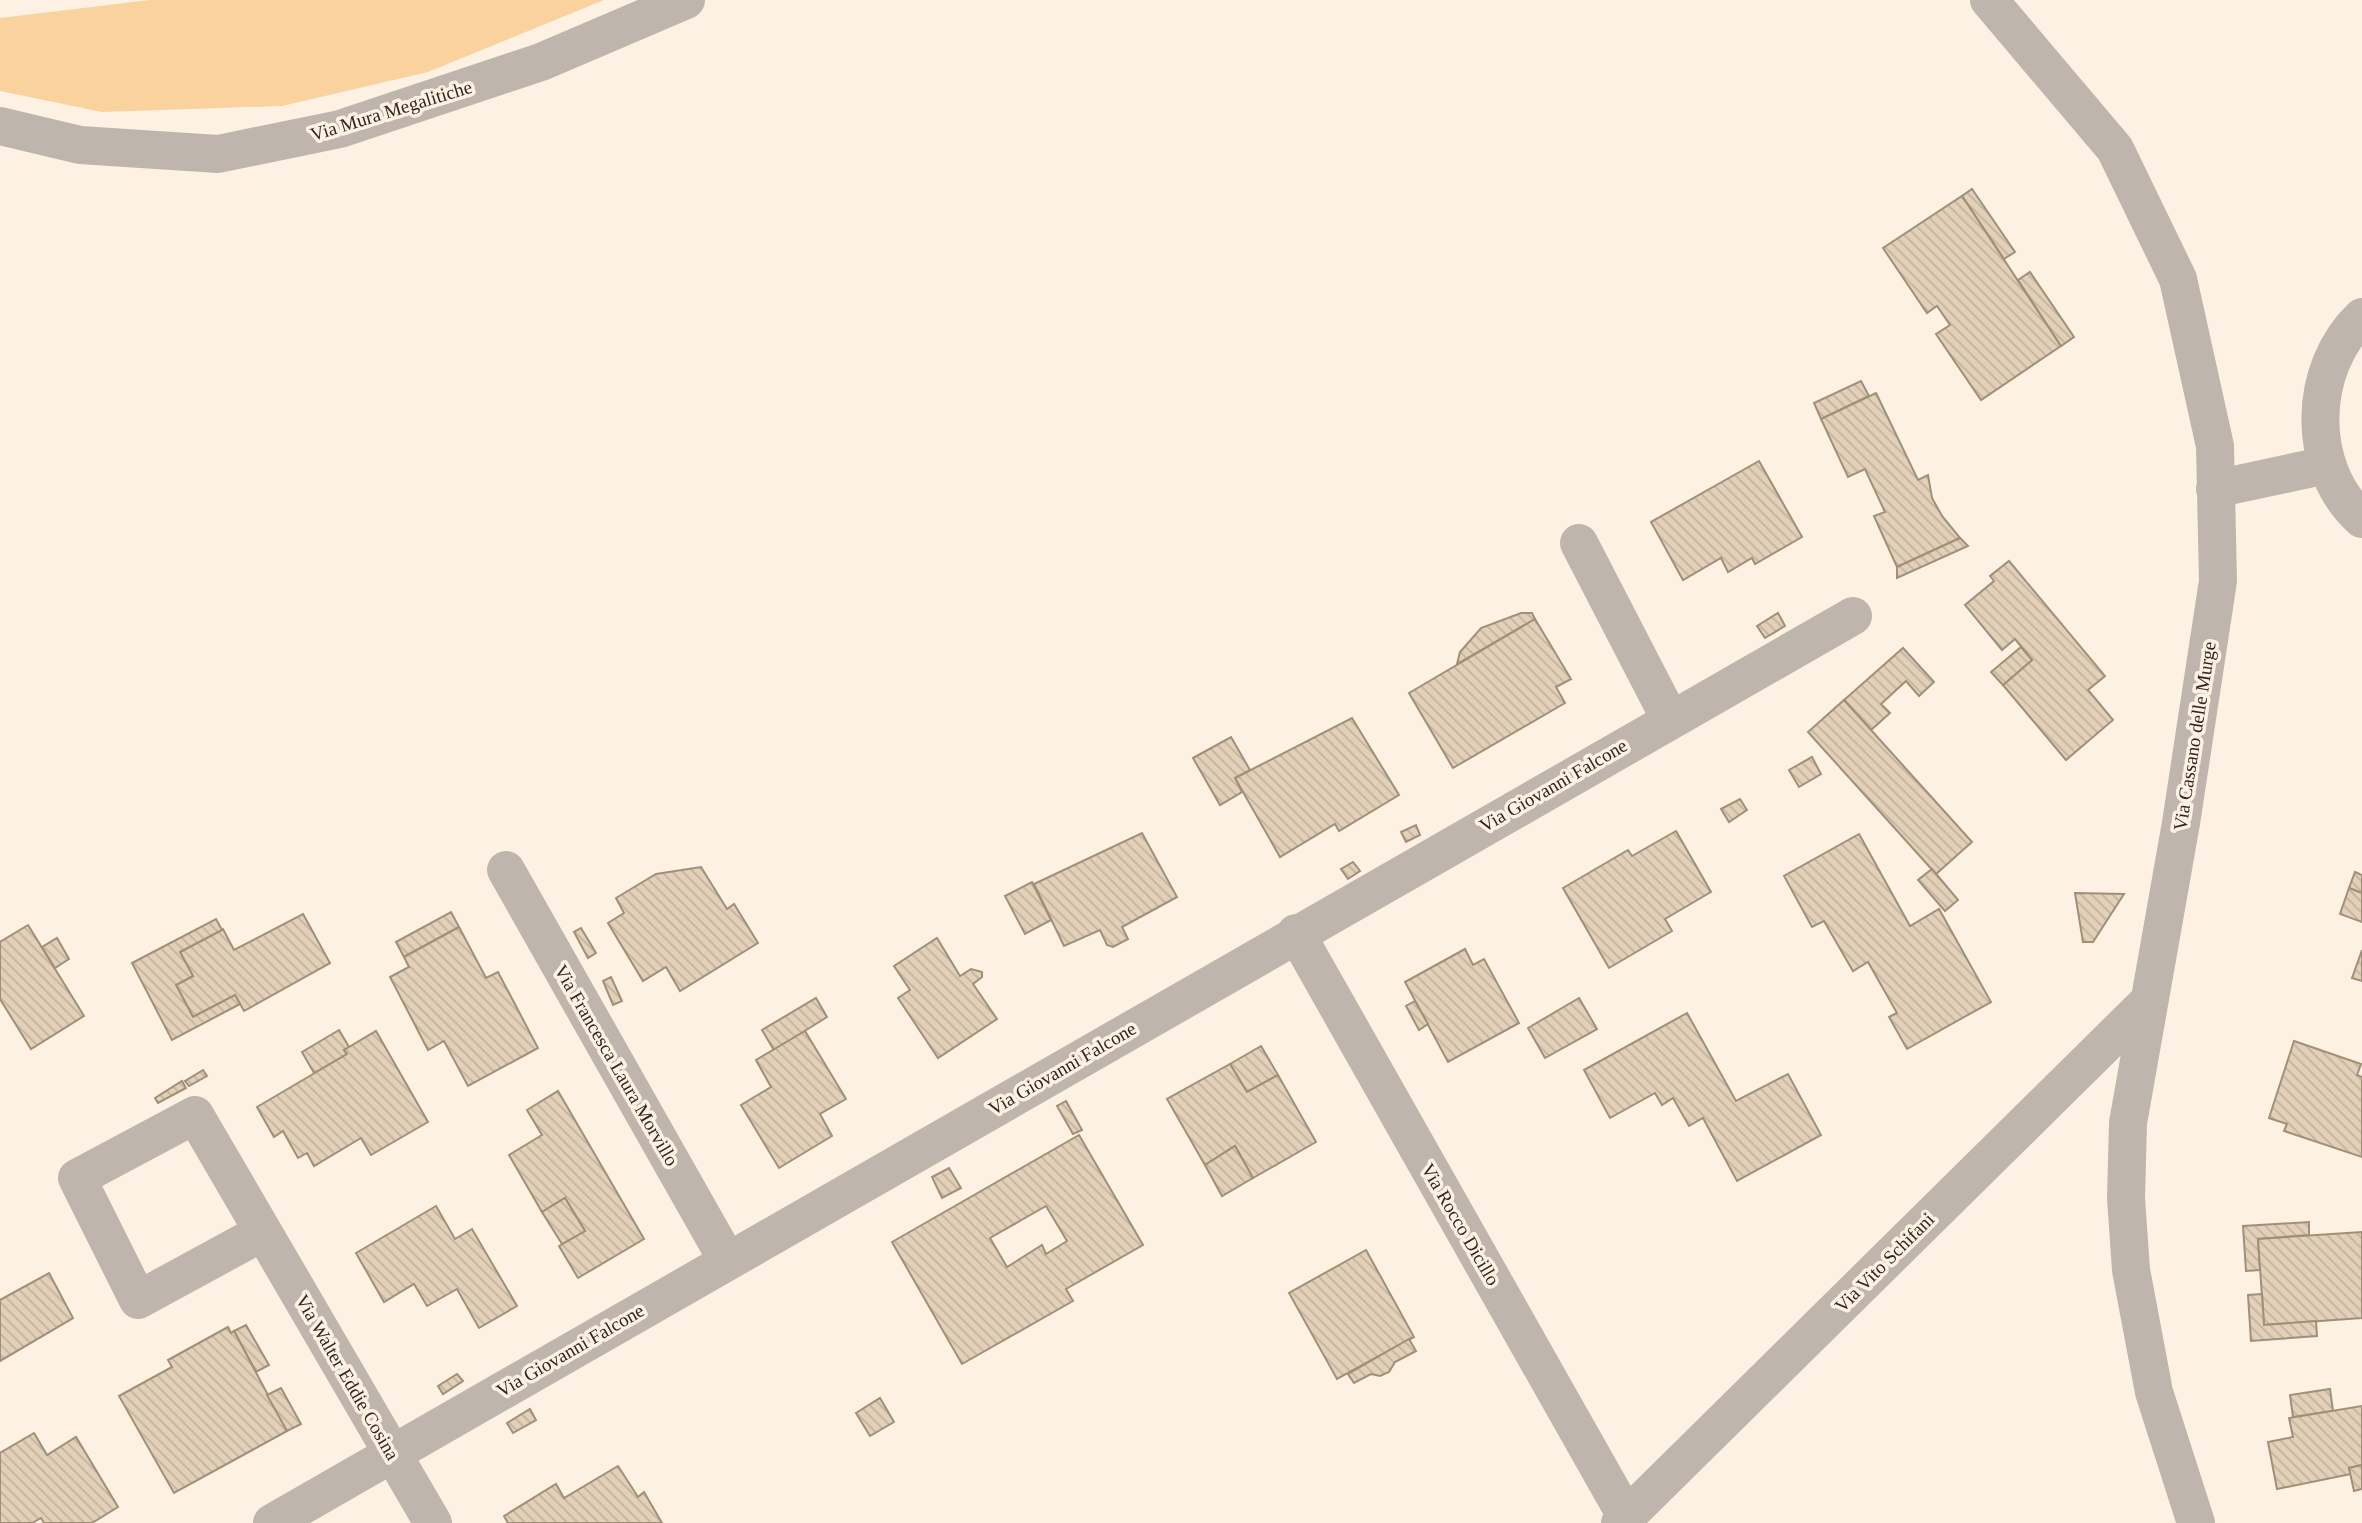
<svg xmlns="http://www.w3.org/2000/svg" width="2362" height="1523" viewBox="0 0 2362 1523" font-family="Georgia,serif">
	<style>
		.green { fill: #fad29e }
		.building { fill: url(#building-back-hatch); stroke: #a18f78; stroke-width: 2; fill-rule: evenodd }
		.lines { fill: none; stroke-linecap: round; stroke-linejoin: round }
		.minor { stroke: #beb6ac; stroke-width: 38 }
		.tertiary { stroke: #beb6ac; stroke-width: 38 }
		.labels { text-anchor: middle; stroke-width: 7; stroke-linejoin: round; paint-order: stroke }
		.street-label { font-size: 19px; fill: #2d261d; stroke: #fdf1e3 }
	</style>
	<defs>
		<pattern id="building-back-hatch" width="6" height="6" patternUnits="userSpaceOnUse" patternTransform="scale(1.75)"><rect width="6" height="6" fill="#e3d0b8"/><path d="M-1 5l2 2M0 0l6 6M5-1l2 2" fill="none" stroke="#c3b29e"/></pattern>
	</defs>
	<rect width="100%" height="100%" fill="#fdf1e3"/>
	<!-- green -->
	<polygon class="green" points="150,0 604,0 428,72 282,106 102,112 0,91 0,18"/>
	<!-- building -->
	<g class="building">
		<polygon points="1972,189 2015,252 2004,259 1962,196"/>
		<polygon points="1962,196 2061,346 1981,400 1936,334 1950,325 1937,306 1927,313 1883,248"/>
		<polygon points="2030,272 2074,337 2061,346 2018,280"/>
		<polygon points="1861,381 1869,396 1821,419 1814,403"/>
		<polygon points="1876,393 1918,480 1928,475 1932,498 1942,516 1960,538 1897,567 1874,516 1885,512 1865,469 1848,477 1821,419"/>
		<polygon points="1759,461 1802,537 1755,564 1752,558 1728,572 1721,558 1683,580 1651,522"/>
		<polygon points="1960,538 1968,546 1897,578 1897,567"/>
		<polygon points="2009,561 2105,676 2088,690 2113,720 2066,760 2003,685 2032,660 2015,639 2002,650 1965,605 1994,581 1990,576"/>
		<polygon points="1521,613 1532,613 1535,619 1457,664 1460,652 1481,628"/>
		<polygon points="1778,613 1785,626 1765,638 1757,626"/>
		<polygon points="1535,619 1571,679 1556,687 1565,703 1453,768 1409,693"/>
		<polygon points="2021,647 2032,660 2003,685 1991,672"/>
		<polygon points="1903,648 1934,682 1919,696 1906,681 1881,704 1890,713 1871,730 1844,700"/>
		<polygon points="1844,700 1972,842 1936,874 1808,732"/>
		<polygon points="1352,718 1399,795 1339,831 1335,824 1280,857 1235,778"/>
		<polygon points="1231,737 1250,770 1235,778 1242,792 1220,805 1193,758"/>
		<polygon points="1812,757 1821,774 1799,787 1789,770"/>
		<polygon points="1740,799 1747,810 1729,822 1721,809"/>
		<polygon points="1416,825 1420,835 1406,842 1401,832"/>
		<polygon points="1676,831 1711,892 1665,919 1672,931 1609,968 1563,888 1628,850 1632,856"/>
		<polygon points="1142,833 1177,897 1122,927 1128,939 1113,947 1107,945 1100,930 1064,946 1034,884"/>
		<polygon points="1859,834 1910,926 1939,909 1991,1002 1907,1049 1889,1017 1897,1013 1868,962 1853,971 1824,921 1812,927 1784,876"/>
		<polygon points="1353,862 1360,871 1348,879 1341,869"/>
		<polygon points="701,867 727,909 734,904 758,943 680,991 666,967 643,981 608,923 624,913 616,898 656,874"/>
		<polygon points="1932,869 1958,900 1945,911 1918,880"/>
		<polygon points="2355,872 2362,875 2362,893 2349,888"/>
		<polygon points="1032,882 1051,920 1025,934 1005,896"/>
		<polygon points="2349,888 2362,893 2362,922 2340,914"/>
		<polygon points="2075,893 2124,894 2093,942 2083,942"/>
		<polygon points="451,912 459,927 404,957 396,942"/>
		<polygon points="303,914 330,963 244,1011 235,995 193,1017 176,985 193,976 180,952 223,929 234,950"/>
		<polygon points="216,919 222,930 180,952 193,976 176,985 193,1017 235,995 240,1004 172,1040 132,963"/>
		<polygon points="28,925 84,1016 31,1049 0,999 0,942"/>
		<polygon points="459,927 486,978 498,972 538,1048 468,1086 444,1041 428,1050 390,977 409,967 404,957"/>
		<polygon points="581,928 596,953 588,958 574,932"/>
		<polygon points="57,938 69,959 55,968 42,947"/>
		<polygon points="937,938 960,976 971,969 982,972 982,977 973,984 997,1019 938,1058 898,998 910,990 894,966"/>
		<polygon points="1465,949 1473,965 1484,959 1519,1023 1448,1062 1405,982"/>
		<polygon points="2362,950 2362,981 2352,978"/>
		<polygon points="611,977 622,1001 613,1005 603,981"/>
		<polygon points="816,998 827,1017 774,1050 762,1030"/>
		<polygon points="1579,998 1597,1029 1545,1058 1528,1028"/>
		<polygon points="1415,1001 1428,1024 1419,1030 1406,1006"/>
		<polygon points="1687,1013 1736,1101 1788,1074 1821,1135 1737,1181 1703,1118 1689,1126 1673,1098 1662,1105 1655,1093 1610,1118 1584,1070"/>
		<polygon points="339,1030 349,1047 344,1050 347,1054 314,1073 302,1052"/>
		<polygon points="376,1031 428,1122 371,1155 361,1138 314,1166 307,1153 298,1158 283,1131 274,1137 257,1107 347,1054 344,1050"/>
		<polygon points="805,1031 846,1099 820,1114 832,1136 779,1168 741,1105 771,1087 756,1060"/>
		<polygon points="2294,1041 2361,1064 2357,1075 2362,1077 2362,1157 2284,1131 2287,1124 2269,1118"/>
		<polygon points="1261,1046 1278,1075 1247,1092 1230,1064"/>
		<polygon points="1230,1064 1247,1092 1278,1075 1316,1142 1253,1178 1235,1146 1205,1165 1167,1099"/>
		<polygon points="203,1070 207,1076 189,1086 185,1081"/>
		<polygon points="182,1081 186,1088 158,1103 155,1098"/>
		<polygon points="558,1091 644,1239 578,1278 559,1246 585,1231 565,1198 542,1212 509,1155 542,1135 527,1110"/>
		<polygon points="1066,1101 1082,1130 1073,1134 1057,1106"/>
		<path d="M1079,1135L1143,1245L1066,1289L1073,1301L962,1364L892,1242ZM1046,1206L1067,1241L1046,1254L1042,1245L1007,1267L990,1238Z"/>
		<polygon points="1235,1146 1253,1178 1222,1196 1205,1165"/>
		<polygon points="949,1168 961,1188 942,1198 932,1177"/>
		<polygon points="565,1198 585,1231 562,1244 542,1212"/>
		<polygon points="436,1206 455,1239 472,1229 517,1306 479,1328 457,1289 427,1306 414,1284 384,1302 356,1253"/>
		<polygon points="2309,1222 2309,1235 2258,1239 2260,1270 2246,1271 2243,1226"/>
		<polygon points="2362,1232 2362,1318 2264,1325 2258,1239"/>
		<polygon points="1366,1250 1414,1337 1337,1379 1289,1293"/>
		<polygon points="49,1273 73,1318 0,1361 0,1300"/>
		<polygon points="2262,1294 2264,1325 2316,1321 2317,1336 2251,1341 2248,1295"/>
		<polygon points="246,1325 269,1365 256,1372 234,1331"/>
		<polygon points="228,1327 231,1333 234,1331 287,1431 174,1493 119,1396 172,1367 168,1360"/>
		<polygon points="1409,1339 1416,1351 1395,1362 1389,1372 1380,1376 1371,1374 1354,1383 1348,1374"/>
		<polygon points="457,1374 463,1381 443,1394 438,1386"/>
		<polygon points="281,1388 301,1424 287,1431 267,1395"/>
		<polygon points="2330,1389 2333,1411 2293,1417 2290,1395"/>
		<polygon points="880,1398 894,1422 870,1436 856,1413"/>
		<polygon points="2362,1406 2362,1465 2349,1468 2351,1474 2277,1489 2268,1442 2293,1437 2289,1418"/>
		<polygon points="530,1409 536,1420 513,1433 507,1423"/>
		<polygon points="34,1433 47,1455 76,1437 118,1507 92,1523 44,1523 41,1518 32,1523 0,1523 0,1453"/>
		<polygon points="2362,1465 2362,1489 2354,1491 2349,1468"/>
		<polygon points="618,1466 638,1497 644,1492 662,1523 508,1523 504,1516 556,1484 564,1498"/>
	</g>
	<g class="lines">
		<!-- minor -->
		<g class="minor">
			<path d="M2362,317C2308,368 2305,468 2362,519"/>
			<polyline points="2215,489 2327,465"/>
			<polyline points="1579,543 1670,719"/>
			<polyline points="506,870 727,1260"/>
			<polyline points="1296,933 1626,1516"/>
			<polyline points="263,1232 138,1300 77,1178 195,1115 433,1523"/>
			<polyline points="272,1523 1853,616"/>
			<polyline points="1620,1523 2149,1001"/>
		</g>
		<!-- tertiary -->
		<g class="tertiary">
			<polyline points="1989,0 2115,149 2178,279 2215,446 2218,581 2181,823 2128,1123 2126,1198 2131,1270 2154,1392 2196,1523"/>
			<polyline points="0,126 80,145 218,154 340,129 541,62 686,0"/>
		</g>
	</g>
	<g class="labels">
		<!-- street labels -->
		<g class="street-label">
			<text transform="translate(391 110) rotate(-17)" y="7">Via Mura Megalitiche</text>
			<text transform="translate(2194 736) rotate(-81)" y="7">Via Cassano delle Murge</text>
			<text transform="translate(1553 785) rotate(-30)" y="7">Via Giovanni Falcone</text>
			<text transform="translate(617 1065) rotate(60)" y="7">Via Francesca Laura Morvillo</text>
			<text transform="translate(1062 1068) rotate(-30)" y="7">Via Giovanni Falcone</text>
			<text transform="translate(1461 1224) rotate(60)" y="7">Via Rocco Dicillo</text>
			<text transform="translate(1884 1262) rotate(-45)" y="7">Via Vito Schifani</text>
			<text transform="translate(570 1350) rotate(-30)" y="7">Via Giovanni Falcone</text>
			<text transform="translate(348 1377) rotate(60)" y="7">Via Walter Eddie Cosina</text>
		</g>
	</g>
</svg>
